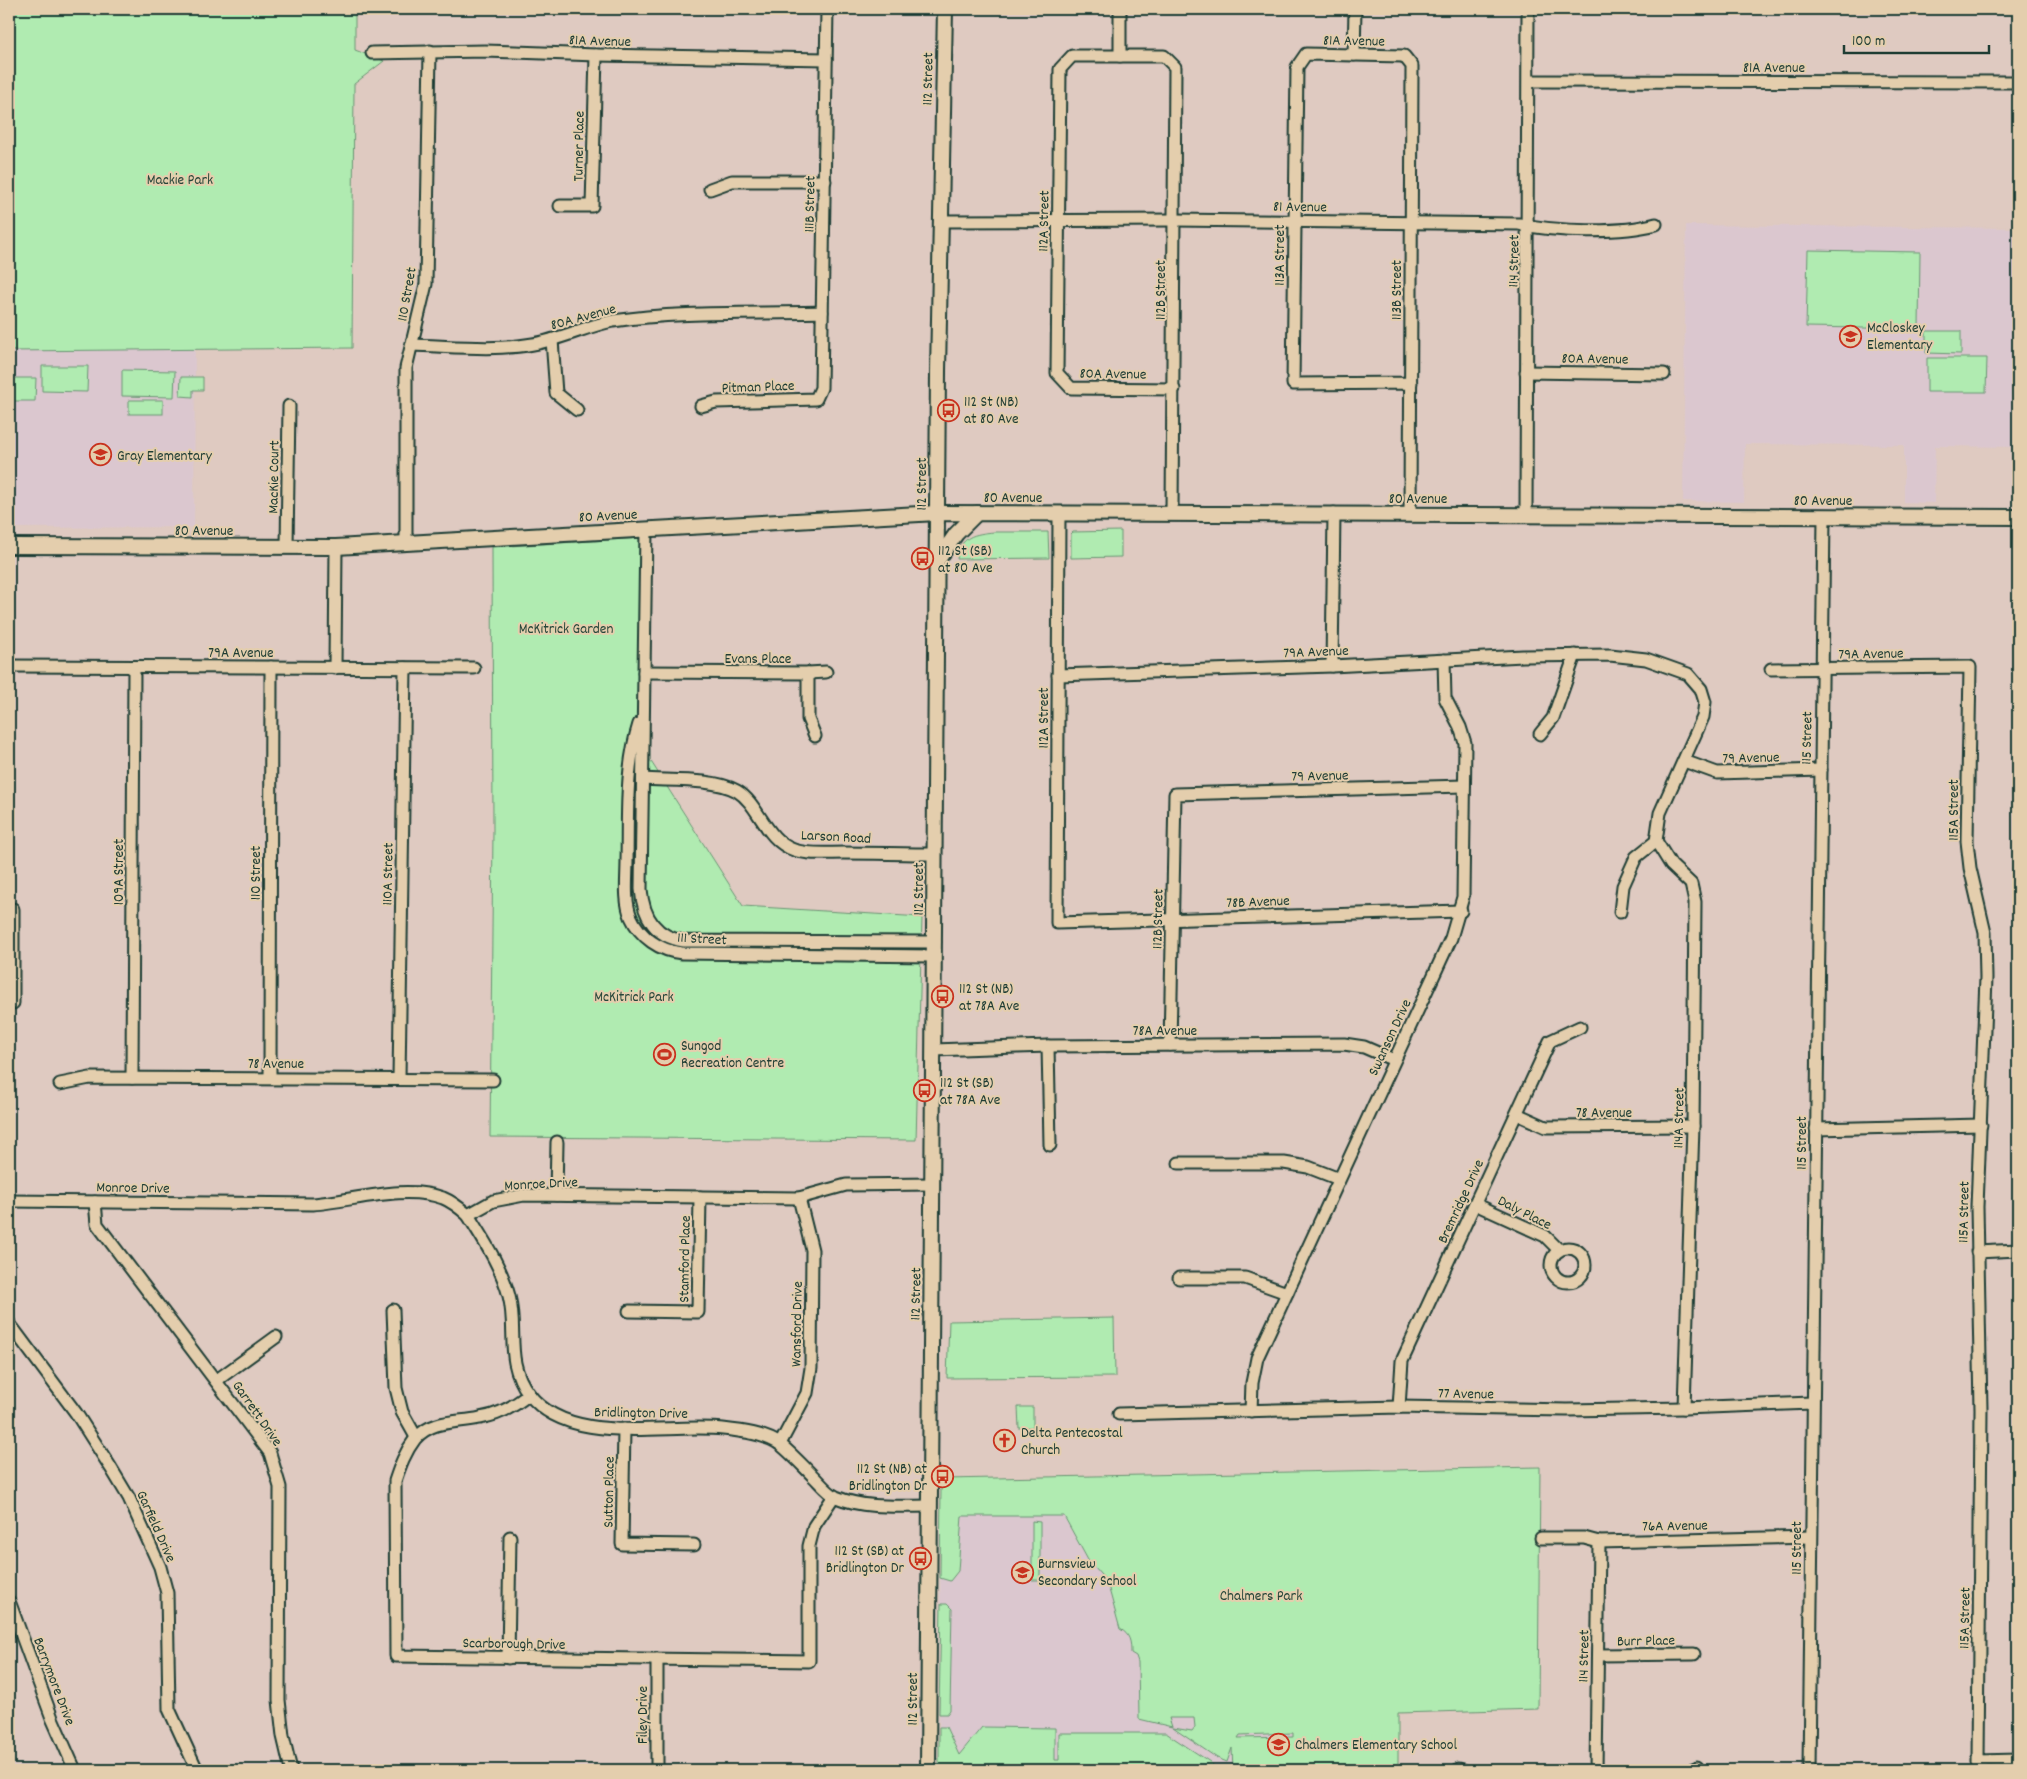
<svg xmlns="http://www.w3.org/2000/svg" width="2027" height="1779" viewBox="0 0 2027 1779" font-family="Dekko,sans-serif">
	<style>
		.built { fill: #dbc7cf }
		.green { fill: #b0ebb1; stroke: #689472; fill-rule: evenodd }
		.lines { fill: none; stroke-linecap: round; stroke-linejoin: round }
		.minor-casing { stroke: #1f3d34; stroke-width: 15 }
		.tertiary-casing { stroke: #1f3d34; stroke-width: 18 }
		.minor { stroke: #e4cead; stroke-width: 11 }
		.tertiary { stroke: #e4cead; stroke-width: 14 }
		.labels { text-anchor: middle; stroke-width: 4; stroke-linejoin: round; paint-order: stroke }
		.street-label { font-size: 15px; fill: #1f3d34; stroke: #e4cead }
		.park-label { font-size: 15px; fill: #26463a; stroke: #e4cead }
		.poi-label { font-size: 15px; fill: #1f3d34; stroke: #e4cead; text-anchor: start }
	</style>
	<rect width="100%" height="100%" fill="#dfcac1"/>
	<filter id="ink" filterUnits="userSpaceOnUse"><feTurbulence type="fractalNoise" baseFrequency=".02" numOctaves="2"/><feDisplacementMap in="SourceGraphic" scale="10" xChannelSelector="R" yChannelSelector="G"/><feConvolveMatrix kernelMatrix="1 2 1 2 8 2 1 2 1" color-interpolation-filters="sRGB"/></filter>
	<g filter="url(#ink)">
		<!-- built -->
		<g class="built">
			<polygon points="1686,225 2018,228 2018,447 1935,446 1934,503 1904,502 1904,445 1745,444 1744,502 1683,501"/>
			<polygon points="195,349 194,527 9,528 9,351"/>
			<polygon points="1066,1477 1398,1713 1398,1770 939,1770 941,1479"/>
		</g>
		<!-- green -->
		<g class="green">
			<polygon points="11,9 355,9 355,50 384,61 354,84 352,348 9,351"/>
			<polygon points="1808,250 1920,252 1919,329 1806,327"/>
			<polygon points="1926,331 1961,331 1961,354 1926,353"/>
			<polygon points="1927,358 1987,358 1986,392 1927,392"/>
			<polygon points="42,366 88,366 87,392 42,391"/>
			<polygon points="122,370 175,371 174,397 122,396"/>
			<polygon points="181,377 203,377 203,390 193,390 193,397 180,396"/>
			<polygon points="9,378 36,378 35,401 9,401"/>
			<rect x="129" y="400" width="34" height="14"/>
			<polygon points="1121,531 1121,557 1071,558 1071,534 1073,532"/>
			<path d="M994,532H1048L1049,558L957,559C960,536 974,534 994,532Z"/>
			<polygon points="642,538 650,760 743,906 922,917 916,1140 490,1137 493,830 492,547"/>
			<polygon points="1114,1318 1115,1377 947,1378 949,1321"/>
			<polygon points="1018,1407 1033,1407 1033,1427 1019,1428"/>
			<path d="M1540,1467L1538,1709L1398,1713V1770H1233L1232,1748L1227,1762L1217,1758L1173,1728L1192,1731L1195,1727L1194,1718H1169L1172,1727L1139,1719L1138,1662L1136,1656L1131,1653C1131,1642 1130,1634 1120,1629L1107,1582L1088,1560L1064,1516H962L958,1571L950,1581L940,1578L941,1484L946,1479ZM1293,1733V1737L1238,1738L1240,1735Z"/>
			<polygon points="1032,1521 1040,1522 1040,1580 1032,1580"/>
			<polygon points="941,1604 947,1604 952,1609 950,1710 947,1714 939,1714"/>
			<polygon points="939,1727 946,1727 959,1755 982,1727 1055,1728 1055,1760 1059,1760 1059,1733 1166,1733 1210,1762 1218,1770 939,1770"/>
		</g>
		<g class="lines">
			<defs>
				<g id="minor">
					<polyline points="372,53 485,51 596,55 826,59"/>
					<polyline points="1354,55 1355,9"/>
					<polyline points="1120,56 1120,9"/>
					<polyline points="1529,81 2018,82"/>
					<polyline points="710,189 732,181 825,181"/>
					<polyline points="560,206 592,206 596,55"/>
					<path d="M941,221L1175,220L1519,224C1556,232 1620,234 1656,224"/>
					<polyline points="552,340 556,393 577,410"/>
					<path d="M412,345C451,346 494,351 533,344C560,340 586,326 613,321C679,311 754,314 822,312"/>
					<polyline points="1526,372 1664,374"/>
					<polyline points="701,406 716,402 816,399 821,388 827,9"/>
					<path d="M1172,512C1173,364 1175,216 1175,67L1164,56H1072L1060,69L1057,373L1071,388L1174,389"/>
					<polyline points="1059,514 1057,923 1461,911"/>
					<polyline points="1410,514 1412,66 1404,56 1306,54 1297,67 1293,384 1411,383"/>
					<polyline points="1526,514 1528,9"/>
					<path d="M646,530L641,889C643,916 655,937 684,941L935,942"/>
					<polyline points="406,542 406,368 426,284 430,51"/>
					<polyline points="287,547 289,406"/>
					<polyline points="9,666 474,668"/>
					<polyline points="1332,666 1334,513"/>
					<polyline points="335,668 336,547"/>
					<polyline points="1771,669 1970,667 1967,841 1970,868 1985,933 1986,978 1977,1207 1981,1409 1978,1761 2018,1760"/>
					<polyline points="644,672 808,673 808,719 815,736"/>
					<polyline points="808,673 826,672"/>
					<polyline points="1058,675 1332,666 1523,656 1610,655 1646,659 1688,674 1701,689 1705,702 1703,717 1660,813 1656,841 1636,857 1623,886 1620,912"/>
					<path d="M639,724C625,768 628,816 627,861C627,879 624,900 631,917C640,937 660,951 682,953L934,956"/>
					<polyline points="1540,734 1553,718 1575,655"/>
					<polyline points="1684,761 1717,773 1821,770"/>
					<path d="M643,779C669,781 714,778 737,791C759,804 765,840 794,850C809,855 828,853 843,853C874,853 904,854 935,854"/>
					<polyline points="1656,841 1671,865 1691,884 1695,902 1693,1126 1684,1408"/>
					<polyline points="9,1003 13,1003 13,909"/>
					<polyline points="1170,1045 1175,794 1464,786"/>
					<polyline points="1048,1046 1050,1145"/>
					<polyline points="934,1050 1048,1046 1344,1044 1364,1047 1394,1060"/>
					<polyline points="132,1078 134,667"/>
					<polyline points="270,1078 271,667"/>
					<polyline points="399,1079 405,668"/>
					<polyline points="60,1084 90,1078 493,1080"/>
					<polyline points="1517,1114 1546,1127 1693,1126"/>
					<polyline points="1816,1129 1981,1125"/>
					<polyline points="1179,1163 1284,1163 1308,1167 1339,1179"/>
					<polyline points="556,1195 557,1142"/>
					<path d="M9,1201L313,1204C354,1201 403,1184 443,1198C453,1202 461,1209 468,1215L493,1201L524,1195L799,1198L846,1185L933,1184"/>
					<polyline points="95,1202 97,1224 270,1453 280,1487 279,1700 283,1736 291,1770"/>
					<polyline points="1475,1204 1545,1236 1558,1249"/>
					<path d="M468,1215C484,1241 501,1266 509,1296C518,1330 504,1361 529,1394C569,1447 666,1423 723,1429C741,1431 767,1434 781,1445C793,1455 803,1466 814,1477C820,1483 828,1493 836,1497C865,1509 899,1506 930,1506"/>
					<circle cx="1568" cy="1265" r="17"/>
					<polyline points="1977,1252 2018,1250"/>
					<polyline points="1179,1278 1245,1278 1287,1293"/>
					<polyline points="393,1310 396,1388 402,1412 416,1437"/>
					<polyline points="629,1311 698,1312 700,1197"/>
					<polyline points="9,1323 76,1413 111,1468 129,1498 160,1567 167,1593 169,1709 197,1770"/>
					<polyline points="217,1380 276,1337"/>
					<path d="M529,1394C515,1406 498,1415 480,1418C458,1423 432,1419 415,1439C405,1452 400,1466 395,1481L396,1656L809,1661V1546L814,1526L834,1496"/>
					<polyline points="1399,1407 1402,1361 1550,1041 1580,1027"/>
					<polyline points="1251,1411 1252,1383 1257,1358 1451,938 1463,897 1465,743 1460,727 1445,698 1444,660"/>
					<polyline points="1119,1414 1399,1407 1567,1410 1684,1408 1812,1403"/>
					<polyline points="624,1429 622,1544 694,1545"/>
					<polyline points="780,1444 807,1393 811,1368 812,1250 799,1198"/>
					<polyline points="1541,1538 1584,1538 1599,1542 1811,1537"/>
					<polyline points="9,1601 52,1718 75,1770"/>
					<polyline points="1598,1655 1694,1654"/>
					<polyline points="508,1658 510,1537"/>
					<polyline points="1459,1769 1463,1770"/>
					<polyline points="657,1770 657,1659"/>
					<polyline points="1596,1770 1599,1542"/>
					<polyline points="1690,1770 1697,1767"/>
					<polyline points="1809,1770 1824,517"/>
				</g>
				<g id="tertiary">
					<polyline points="9,546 336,547 937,513 2018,517"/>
					<polyline points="937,561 956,534 977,513"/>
					<polyline points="928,1770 938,371 945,9"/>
				</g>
			</defs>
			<!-- minor casing -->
			<use href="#minor" class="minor-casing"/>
			<!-- tertiary casing -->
			<use href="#tertiary" class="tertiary-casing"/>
			<!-- minor -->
			<use href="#minor" class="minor"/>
			<!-- tertiary -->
			<use href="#tertiary" class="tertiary"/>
		</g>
	</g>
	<!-- icons -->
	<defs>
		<symbol id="school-ring" viewBox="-11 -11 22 22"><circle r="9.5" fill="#e4cead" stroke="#c8321e" stroke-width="1.5"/><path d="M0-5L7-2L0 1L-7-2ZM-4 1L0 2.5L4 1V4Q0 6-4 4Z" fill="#c8321e"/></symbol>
		<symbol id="bus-ring" viewBox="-11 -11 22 22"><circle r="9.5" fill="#e4cead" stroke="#c8321e" stroke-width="1.5"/><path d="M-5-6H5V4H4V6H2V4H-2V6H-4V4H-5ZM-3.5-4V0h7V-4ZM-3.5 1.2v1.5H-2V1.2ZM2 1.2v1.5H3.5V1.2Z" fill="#c8321e"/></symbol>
		<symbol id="stadium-ring" viewBox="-11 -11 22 22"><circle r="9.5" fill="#e4cead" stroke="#c8321e" stroke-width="1.5"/><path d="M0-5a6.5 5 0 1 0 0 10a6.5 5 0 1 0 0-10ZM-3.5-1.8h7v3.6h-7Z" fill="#c8321e"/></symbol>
		<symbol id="church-ring" viewBox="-11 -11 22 22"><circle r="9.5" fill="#e4cead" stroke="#c8321e" stroke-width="1.5"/><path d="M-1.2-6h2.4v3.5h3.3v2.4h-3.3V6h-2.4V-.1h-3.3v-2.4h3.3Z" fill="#c8321e"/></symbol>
	</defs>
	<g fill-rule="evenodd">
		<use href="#school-ring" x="1838" y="324" width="25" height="25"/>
		<use href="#bus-ring" x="936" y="398" width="25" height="25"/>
		<use href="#school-ring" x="88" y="442" width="25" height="25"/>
		<use href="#bus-ring" x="910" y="546" width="25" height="25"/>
		<use href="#bus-ring" x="930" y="984" width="25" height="25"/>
		<use href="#stadium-ring" x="652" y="1042" width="25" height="25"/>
		<use href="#bus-ring" x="912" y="1078" width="25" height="25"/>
		<use href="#church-ring" x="992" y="1428" width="25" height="25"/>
		<use href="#bus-ring" x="930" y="1464" width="25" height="25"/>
		<use href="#bus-ring" x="908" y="1546" width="25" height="25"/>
		<use href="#school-ring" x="1010" y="1560" width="25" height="25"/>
		<use href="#school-ring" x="1266" y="1732" width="25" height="25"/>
	</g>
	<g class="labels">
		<!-- street labels -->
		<g class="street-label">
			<text transform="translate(600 40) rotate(2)" y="5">81A Avenue</text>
			<text transform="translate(1354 40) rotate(1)" y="5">81A Avenue</text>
			<text x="1774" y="72">81A Avenue</text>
			<text transform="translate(927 79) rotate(-89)" y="5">112 Street</text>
			<text transform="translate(578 146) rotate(-89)" y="5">Turner Place</text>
			<text transform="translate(809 204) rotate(-89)" y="5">111B Street</text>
			<text transform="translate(1300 206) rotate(1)" y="5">81 Avenue</text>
			<text transform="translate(1043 221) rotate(-89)" y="5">112A Street</text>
			<text transform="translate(1279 255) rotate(-90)" y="5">113A Street</text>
			<text transform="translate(1513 261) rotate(-89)" y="5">114 Street</text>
			<text transform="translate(1160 290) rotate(-90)" y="5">112B Street</text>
			<text transform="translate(1396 290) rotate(-90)" y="5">113B Street</text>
			<text transform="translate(406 294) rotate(-80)" y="5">110 Street</text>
			<text transform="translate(583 316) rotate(-15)" y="5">80A Avenue</text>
			<text transform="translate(1595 358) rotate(1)" y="5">80A Avenue</text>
			<text transform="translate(1113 373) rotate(1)" y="5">80A Avenue</text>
			<text transform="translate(758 386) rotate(-2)" y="5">Pitman Place</text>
			<text transform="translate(273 477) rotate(-89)" y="5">MacKie Court</text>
			<text transform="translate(921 484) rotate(-90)" y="5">112 Street</text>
			<text x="1013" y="502">80 Avenue</text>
			<text x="1418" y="503">80 Avenue</text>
			<text x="1823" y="505">80 Avenue</text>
			<text transform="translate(608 515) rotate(-3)" y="5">80 Avenue</text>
			<text x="204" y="535">80 Avenue</text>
			<text transform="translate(1316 651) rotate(-2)" y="5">79A Avenue</text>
			<text x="241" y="657">79A Avenue</text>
			<text transform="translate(1871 653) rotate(-1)" y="5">79A Avenue</text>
			<text x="758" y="663">Evans Place</text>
			<text transform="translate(1043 718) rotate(-90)" y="5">112A Street</text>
			<text transform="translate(1806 738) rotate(-89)" y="5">115 Street</text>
			<text transform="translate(1751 757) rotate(-1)" y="5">79 Avenue</text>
			<text transform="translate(1320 775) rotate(-1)" y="5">79 Avenue</text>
			<text transform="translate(1953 810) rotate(-90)" y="5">115A Street</text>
			<text transform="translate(836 836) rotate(3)" y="5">Larson Road</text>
			<text transform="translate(118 872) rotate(-90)" y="5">109A Street</text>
			<text transform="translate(255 873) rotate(-90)" y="5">110 Street</text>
			<text transform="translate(387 874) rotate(-89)" y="5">110A Street</text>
			<text transform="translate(918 889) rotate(-90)" y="5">112 Street</text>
			<text transform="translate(1258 901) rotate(-2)" y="5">78B Avenue</text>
			<text transform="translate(1157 919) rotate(-89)" y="5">112B Street</text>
			<text transform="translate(702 938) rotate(3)" y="5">111 Street</text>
			<text x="1165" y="1035">78A Avenue</text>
			<text transform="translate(1389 1037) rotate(-65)" y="5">Swanson Drive</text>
			<text x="276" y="1068">78 Avenue</text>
			<text x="1604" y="1117">78 Avenue</text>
			<text transform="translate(1678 1118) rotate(-89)" y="5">114A Street</text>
			<text transform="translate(1801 1143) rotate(-90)" y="5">115 Street</text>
			<text transform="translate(541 1183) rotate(-3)" y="5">Monroe Drive</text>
			<text transform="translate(133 1187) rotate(1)" y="5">Monroe Drive</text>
			<text transform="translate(1460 1201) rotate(-65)" y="5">Bremridge Drive</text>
			<text transform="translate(1525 1212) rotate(27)" y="5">Daly Place</text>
			<text transform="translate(1963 1212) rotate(-89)" y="5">115A Street</text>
			<text transform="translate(684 1259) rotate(-89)" y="5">Stamford Place</text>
			<text transform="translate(915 1294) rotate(-89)" y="5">112 Street</text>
			<text transform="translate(796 1324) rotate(-89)" y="5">Wansford Drive</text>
			<text transform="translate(1466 1393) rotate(1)" y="5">77 Avenue</text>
			<text transform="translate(641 1412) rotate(1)" y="5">Bridlington Drive</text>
			<text transform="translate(258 1413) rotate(55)" y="5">Garrett Drive</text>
			<text transform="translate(608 1492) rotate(-89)" y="5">Sutton Place</text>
			<text transform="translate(1675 1525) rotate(-1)" y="5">76A Avenue</text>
			<text transform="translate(157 1526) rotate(66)" y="5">Garfield Drive</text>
			<text transform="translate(1796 1548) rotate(-90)" y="5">115 Street</text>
			<text transform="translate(1964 1618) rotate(-89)" y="5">115A Street</text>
			<text transform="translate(1646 1640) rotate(-1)" y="5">Burr Place</text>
			<text transform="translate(514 1643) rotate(1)" y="5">Scarborough Drive</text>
			<text transform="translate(1583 1656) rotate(-89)" y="5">114 Street</text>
			<text transform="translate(55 1681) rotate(69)" y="5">Barrymore Drive</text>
			<text transform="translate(912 1699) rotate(-90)" y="5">112 Street</text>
			<text transform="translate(642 1715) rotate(-90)" y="5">Filey Drive</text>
		</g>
		<!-- park labels -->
		<g class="park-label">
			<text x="180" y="184">Mackie Park</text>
			<text x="566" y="633">McKitrick Garden</text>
			<text x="634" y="1001">McKitrick Park</text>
			<text x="1261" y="1600">Chalmers Park</text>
		</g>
		<!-- poi labels -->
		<g class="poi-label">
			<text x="1867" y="332">McCloskey<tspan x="1867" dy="17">Elementary</tspan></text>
			<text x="964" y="406">112 St (NB)<tspan x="964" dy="17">at 80 Ave</tspan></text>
			<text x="117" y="460">Gray Elementary</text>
			<text x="938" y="555">112 St (SB)<tspan x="938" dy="17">at 80 Ave</tspan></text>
			<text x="959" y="993">112 St (NB)<tspan x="959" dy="17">at 78A Ave</tspan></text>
			<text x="681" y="1050">Sungod<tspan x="681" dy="17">Recreation Centre</tspan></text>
			<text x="940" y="1087">112 St (SB)<tspan x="940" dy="17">at 78A Ave</tspan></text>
			<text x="1021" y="1437">Delta Pentecostal<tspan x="1021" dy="17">Church</tspan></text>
			<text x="927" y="1473" text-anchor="end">112 St (NB) at<tspan x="927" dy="17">Bridlington Dr</tspan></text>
			<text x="904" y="1555" text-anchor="end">112 St (SB) at<tspan x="904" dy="17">Bridlington Dr</tspan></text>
			<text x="1038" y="1568">Burnsview<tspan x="1038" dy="17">Secondary School</tspan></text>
			<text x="1295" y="1749">Chalmers Elementary School</text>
		</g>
	</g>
	<!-- margin -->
	<rect width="2027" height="1779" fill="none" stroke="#e4cead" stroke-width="30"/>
	<rect x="15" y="15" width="1997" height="1749" fill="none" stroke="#1f3d34" stroke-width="2" filter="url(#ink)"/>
	<!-- scale -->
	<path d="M1844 45v8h145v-8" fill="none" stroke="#1f3d34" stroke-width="2.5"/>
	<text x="1852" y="45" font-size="15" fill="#1f3d34" stroke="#e4cead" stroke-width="4" paint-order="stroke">100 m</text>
</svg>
